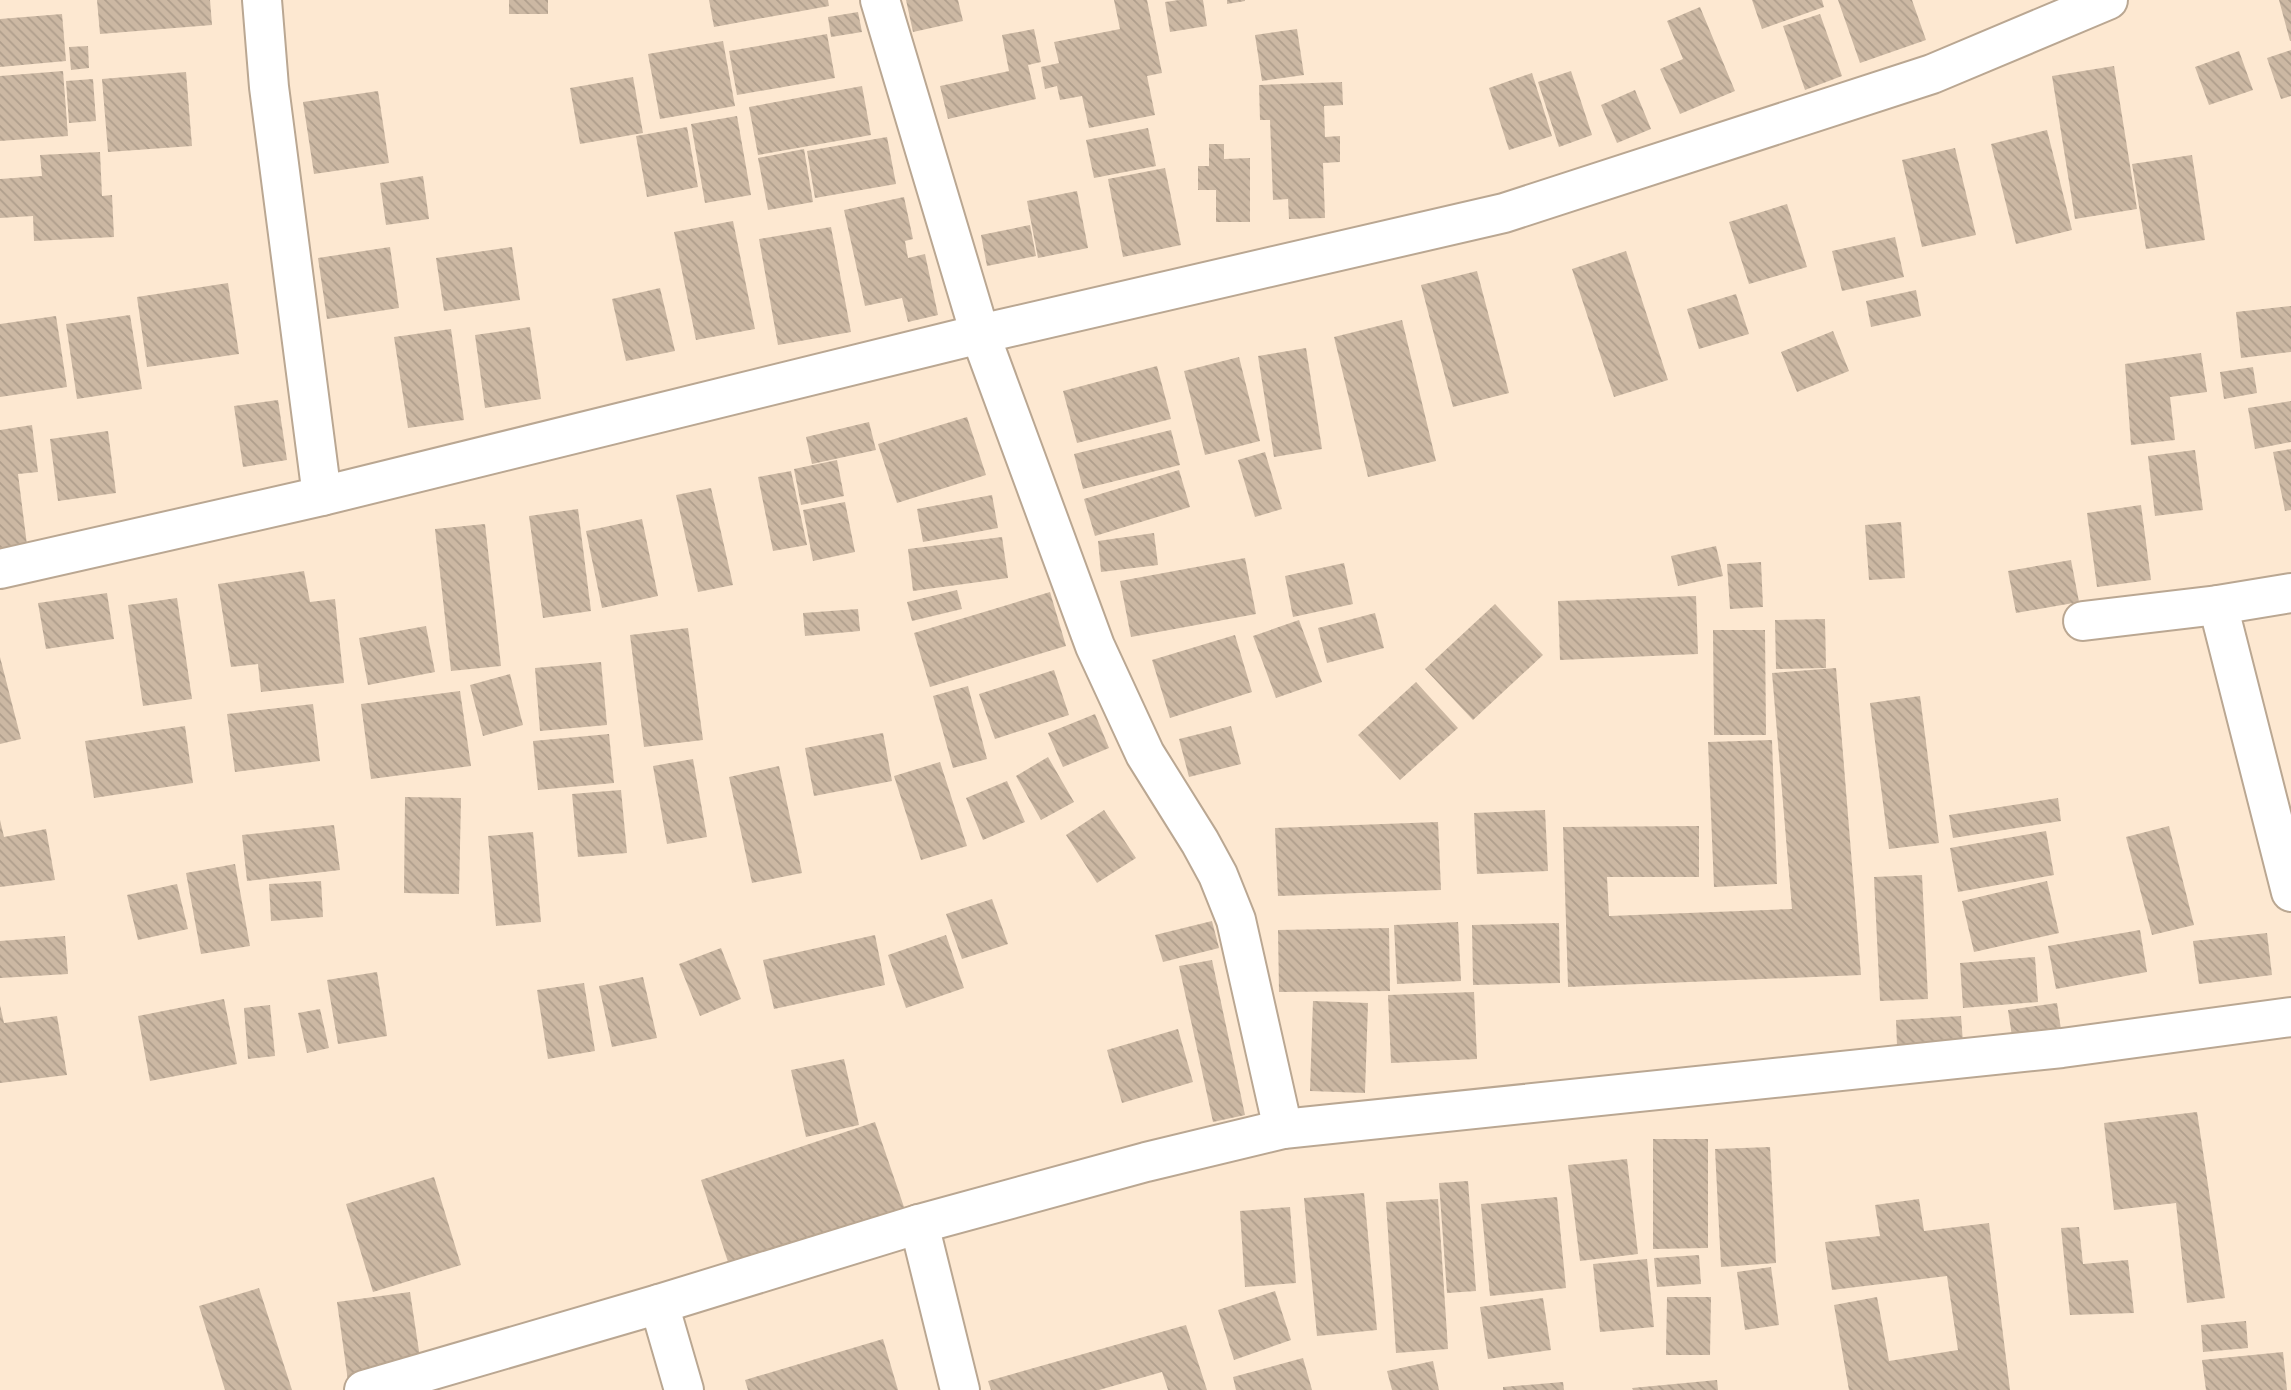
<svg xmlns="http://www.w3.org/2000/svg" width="2291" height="1390" viewBox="0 0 2291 1390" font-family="Quicksand,sans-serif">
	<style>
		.building { fill: url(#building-back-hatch) }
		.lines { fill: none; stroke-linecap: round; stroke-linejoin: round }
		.minor-casing { stroke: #baa792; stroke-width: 42 }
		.minor { stroke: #fff; stroke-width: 38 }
	</style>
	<defs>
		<pattern id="building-back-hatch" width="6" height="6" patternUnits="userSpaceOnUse" patternTransform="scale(1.75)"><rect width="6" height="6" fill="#ccb8a3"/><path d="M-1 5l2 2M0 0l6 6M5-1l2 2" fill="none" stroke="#af9e8c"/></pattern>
	</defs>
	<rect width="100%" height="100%" fill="#fde8d1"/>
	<!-- building -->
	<g class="building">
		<polygon points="97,0 210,0 212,25 100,34"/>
		<rect x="509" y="0" width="39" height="14"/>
		<polygon points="709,0 828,0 829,6 714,27"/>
		<polygon points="906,0 958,0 963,21 913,32"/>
		<polygon points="1114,0 1147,0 1162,73 1147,76 1155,115 1089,128 1082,96 1060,100 1057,86 1045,89 1041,67 1059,63 1054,42 1120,29"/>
		<polygon points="1179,0 1203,0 1207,26 1170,32 1165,2"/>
		<polygon points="1227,0 1245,0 1245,1 1227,4"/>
		<polygon points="1752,0 1822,0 1824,7 1762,29"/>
		<polygon points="1838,0 1912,0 1926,40 1860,63"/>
		<polygon points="2279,0 2291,0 2291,41 2290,41"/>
		<polygon points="1700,7 1735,91 1680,114 1660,69 1683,59 1667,21"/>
		<polygon points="858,12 862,32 831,37 828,17"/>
		<polygon points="62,14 66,61 0,67 0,19"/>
		<polygon points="1820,14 1842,76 1805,90 1783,26"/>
		<polygon points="1034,29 1041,62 1028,65 1036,99 948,119 940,86 1009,71 1002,35"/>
		<polygon points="1297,29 1304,75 1262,81 1255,35"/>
		<polygon points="827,34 835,78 737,95 729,51"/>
		<polygon points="723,41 735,106 660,119 648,54"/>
		<polygon points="88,46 89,68 71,70 69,47"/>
		<polygon points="2291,50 2291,96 2281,99 2267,58"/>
		<polygon points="2239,51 2253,90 2209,105 2195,67"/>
		<polygon points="2114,66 2137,209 2075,219 2052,76"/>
		<polygon points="63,71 68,136 0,141 0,76"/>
		<polygon points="1571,71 1592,135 1559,147 1538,82"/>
		<polygon points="186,72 192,146 108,152 102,79"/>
		<polygon points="1532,73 1552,136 1509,150 1489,88"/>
		<polygon points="633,77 643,133 580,144 570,88"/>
		<polygon points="93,79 96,121 69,123 66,81"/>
		<polygon points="1342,82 1343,105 1324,106 1325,137 1340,136 1340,162 1323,163 1325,218 1289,219 1288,199 1273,200 1270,120 1260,120 1259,85"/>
		<polygon points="862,86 871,135 758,155 749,107"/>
		<polygon points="1635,90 1651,129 1617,143 1601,105"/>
		<polygon points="378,91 389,163 314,174 303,102"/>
		<polygon points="737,116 751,195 705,203 691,124"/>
		<polygon points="687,127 698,187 647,197 636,136"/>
		<polygon points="1148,128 1156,166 1094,178 1086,140"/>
		<polygon points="2047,130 2072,230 2016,244 1991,144"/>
		<polygon points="887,137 896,184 815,198 807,151"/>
		<polygon points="1209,144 1224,144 1224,159 1250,158 1250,222 1216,222 1216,190 1198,190 1198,166 1209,166"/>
		<polygon points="1955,148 1976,235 1922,247 1902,160"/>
		<polygon points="804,149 813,202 768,210 758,158"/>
		<polygon points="100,152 102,196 112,195 114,237 34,241 33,216 0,218 0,179 42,176 40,155"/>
		<polygon points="2192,155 2205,240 2146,249 2132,164"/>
		<polygon points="1165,168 1181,245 1123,257 1108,179"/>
		<polygon points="423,176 429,219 386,225 380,183"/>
		<polygon points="1077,191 1088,248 1038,258 1027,201"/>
		<polygon points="904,197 913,239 905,241 908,258 925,254 938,315 908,322 902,298 865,306 844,210"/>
		<polygon points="1787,204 1807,267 1749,284 1729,222"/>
		<polygon points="733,221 755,329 696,340 674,232"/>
		<polygon points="1030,225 1036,256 987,266 981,235"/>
		<polygon points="831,227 851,332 778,345 759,239"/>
		<polygon points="1895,237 1904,277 1842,291 1832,251"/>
		<polygon points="390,247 399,308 327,319 318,258"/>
		<polygon points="512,247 520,300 444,311 436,258"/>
		<polygon points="1626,251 1668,380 1614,397 1572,269"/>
		<polygon points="1477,271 1509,393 1453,407 1421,285"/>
		<polygon points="228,283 239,354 147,367 137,297"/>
		<polygon points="660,288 675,351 626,361 612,299"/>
		<polygon points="1916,290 1921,316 1871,327 1866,301"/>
		<polygon points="1736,294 1749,334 1699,349 1687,309"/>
		<polygon points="2291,306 2291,352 2241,358 2236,312"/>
		<polygon points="130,315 142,389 77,399 66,324"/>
		<polygon points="56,316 67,387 0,397 0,324"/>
		<polygon points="1402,320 1436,461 1368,477 1334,337"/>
		<polygon points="530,327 541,399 485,408 475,335"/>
		<polygon points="451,329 464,420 408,428 394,337"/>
		<polygon points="1833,331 1849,371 1797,392 1781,352"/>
		<polygon points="1306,348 1322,449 1274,457 1258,356"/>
		<polygon points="2201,353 2207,392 2170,397 2175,440 2131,445 2125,364"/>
		<polygon points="1239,357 1260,441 1205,455 1184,371"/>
		<polygon points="1157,366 1171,419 1077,443 1063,391"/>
		<polygon points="2253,367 2257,393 2224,399 2220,372"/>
		<polygon points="278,400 287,460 243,467 234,406"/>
		<polygon points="2291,401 2291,442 2255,449 2248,408"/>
		<polygon points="967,417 986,475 897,503 878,444"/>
		<polygon points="869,422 876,450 812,464 806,437"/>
		<polygon points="32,425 38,472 18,474 27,545 0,548 0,430"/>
		<polygon points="1171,430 1180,465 1083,489 1074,454"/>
		<polygon points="108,431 116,493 58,501 50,439"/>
		<polygon points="2291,449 2291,510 2285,511 2273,452"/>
		<polygon points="2195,450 2203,510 2155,516 2148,456"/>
		<polygon points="1265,452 1282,509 1255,517 1238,460"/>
		<polygon points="837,460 844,496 801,505 794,469"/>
		<polygon points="1179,470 1190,507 1095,536 1084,499"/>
		<polygon points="791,471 807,545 773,551 758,477"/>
		<polygon points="711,488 733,585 698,592 676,495"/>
		<polygon points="992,495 998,528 923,542 917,509"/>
		<polygon points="845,502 855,552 813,561 803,510"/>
		<polygon points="2141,505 2151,580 2097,587 2087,513"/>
		<polygon points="578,509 591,611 543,618 529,516"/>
		<polygon points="642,519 658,596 602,608 586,531"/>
		<polygon points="1901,522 1905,578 1869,580 1865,525"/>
		<polygon points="485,524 501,666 451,671 435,529"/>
		<polygon points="1154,533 1158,565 1101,572 1098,541"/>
		<polygon points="1002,537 1008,578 913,591 908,549"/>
		<polygon points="1716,546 1723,576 1678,586 1671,556"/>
		<polygon points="1245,558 1256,614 1131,637 1120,581"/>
		<polygon points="2071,560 2079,602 2016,613 2008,571"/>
		<polygon points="1761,562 1763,607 1730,609 1727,564"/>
		<polygon points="1344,563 1353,604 1293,617 1285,576"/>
		<polygon points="304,571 310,602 335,599 344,683 261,692 258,664 231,667 218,584"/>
		<polygon points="957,590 962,609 912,621 907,602"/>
		<polygon points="1050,592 1066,646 930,687 914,633"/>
		<polygon points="107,593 114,639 46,649 38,603"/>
		<polygon points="1696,596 1698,654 1560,660 1558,601"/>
		<polygon points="177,598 192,699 143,706 128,605"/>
		<polygon points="1495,604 1543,655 1473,720 1425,669"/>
		<polygon points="858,609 860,631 805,636 803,613"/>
		<polygon points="1375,613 1384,648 1327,663 1318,628"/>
		<polygon points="1825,619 1826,668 1776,669 1775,620"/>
		<polygon points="1299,620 1322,682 1276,698 1253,636"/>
		<polygon points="426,626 435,672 368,685 359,638"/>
		<polygon points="688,628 703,740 644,747 630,635"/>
		<polygon points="1713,630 1765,630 1766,735 1714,735"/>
		<polygon points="1235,635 1252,692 1170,718 1152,660"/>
		<polygon points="0,657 21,739 0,744"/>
		<polygon points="601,662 607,725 540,731 535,668"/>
		<polygon points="1836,668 1861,975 1568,987 1563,827 1699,826 1699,877 1607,877 1609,916 1792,909 1772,673"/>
		<polygon points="1054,670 1069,715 995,739 979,694"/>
		<polygon points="510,674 523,725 483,736 470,685"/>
		<polygon points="1416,682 1458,728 1400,780 1358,735"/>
		<polygon points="968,686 987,759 953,768 933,696"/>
		<polygon points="460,691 471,766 371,779 361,704"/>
		<polygon points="1920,696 1939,843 1889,849 1870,703"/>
		<polygon points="313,704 320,761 235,772 227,714"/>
		<polygon points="1095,714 1109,748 1063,767 1048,733"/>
		<polygon points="185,726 193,783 94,798 85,741"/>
		<polygon points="1231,726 1241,764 1189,777 1179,739"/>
		<polygon points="883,733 892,781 814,796 805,748"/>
		<polygon points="609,734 614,783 538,790 533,741"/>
		<polygon points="1772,740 1777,884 1714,887 1708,742"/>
		<polygon points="1048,757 1074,802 1041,820 1016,776"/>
		<polygon points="693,759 707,837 667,844 653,766"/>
		<polygon points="940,762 967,846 921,860 894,776"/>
		<polygon points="779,766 802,873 752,883 729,777"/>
		<polygon points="1007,781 1025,822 983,840 966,798"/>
		<polygon points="621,790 627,853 578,857 572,794"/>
		<polygon points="405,797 461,798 459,894 404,893"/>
		<polygon points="2058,798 2061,821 1953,838 1949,815"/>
		<polygon points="1104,810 1136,858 1097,883 1066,835"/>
		<polygon points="1545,810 1548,871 1477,874 1474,813"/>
		<polygon points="0,820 4,837 46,829 55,880 0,887"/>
		<polygon points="1438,822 1441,890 1278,896 1275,828"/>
		<polygon points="334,825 340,870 247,881 242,835"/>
		<polygon points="2169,826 2194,925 2152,935 2126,837"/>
		<polygon points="2046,831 2054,875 1958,892 1950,848"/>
		<polygon points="533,832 541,922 496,926 488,836"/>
		<polygon points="235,864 250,946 201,954 186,873"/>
		<polygon points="1922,875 1928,999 1880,1001 1874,877"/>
		<polygon points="321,881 323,917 271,921 269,884"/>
		<polygon points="2047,881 2059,933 1974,952 1962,901"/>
		<polygon points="177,884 188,929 138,940 127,895"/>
		<polygon points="992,899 1008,944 962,959 946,914"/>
		<polygon points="1212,921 1219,948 1163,962 1155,935"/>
		<polygon points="1458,922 1461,981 1397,984 1394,925"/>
		<polygon points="1559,923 1560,983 1473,985 1472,925"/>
		<polygon points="1389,928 1390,991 1279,992 1278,930"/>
		<polygon points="2140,930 2147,972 2056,989 2048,946"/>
		<polygon points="2267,933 2272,975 2199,984 2193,941"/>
		<polygon points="875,935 885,985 774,1009 763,960"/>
		<polygon points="946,935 964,988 906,1008 888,955"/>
		<polygon points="65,936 68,974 0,978 0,941"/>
		<polygon points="721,948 741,999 700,1016 679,964"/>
		<polygon points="2035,957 2038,1002 1963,1008 1960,963"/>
		<polygon points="1212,960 1245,1115 1213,1122 1179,966"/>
		<polygon points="377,972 387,1036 338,1044 327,980"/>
		<polygon points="643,977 657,1038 612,1047 599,986"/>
		<polygon points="584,983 595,1051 548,1059 537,990"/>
		<polygon points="1474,992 1477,1059 1391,1063 1388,995"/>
		<polygon points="224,999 237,1064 150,1081 138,1016"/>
		<polygon points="1313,1001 1368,1003 1365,1093 1310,1091"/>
		<polygon points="2057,1003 2062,1036 2013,1043 2008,1010"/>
		<polygon points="0,1005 4,1023 57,1016 67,1075 0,1083"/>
		<polygon points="270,1005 275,1056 248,1059 244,1008"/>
		<polygon points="320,1009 329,1048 307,1053 298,1013"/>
		<polygon points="1961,1016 1963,1043 1897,1046 1896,1020"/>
		<polygon points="1178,1029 1193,1082 1122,1103 1107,1050"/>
		<polygon points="844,1059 859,1125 806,1137 791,1070"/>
		<polygon points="2197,1112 2225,1298 2187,1303 2176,1203 2114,1210 2104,1123"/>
		<polygon points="875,1122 905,1210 730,1268 701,1180"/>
		<polygon points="1653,1139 1708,1139 1708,1248 1653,1249"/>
		<polygon points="1770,1147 1776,1263 1721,1267 1715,1149"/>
		<polygon points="1627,1159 1638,1254 1580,1261 1568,1165"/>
		<polygon points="434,1177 461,1265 373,1292 346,1204"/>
		<polygon points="1468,1181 1476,1291 1447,1293 1439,1183"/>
		<polygon points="1364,1193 1377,1330 1317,1336 1304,1198"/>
		<polygon points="1557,1197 1566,1288 1490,1296 1481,1204"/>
		<polygon points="1438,1199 1448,1349 1396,1353 1386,1202"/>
		<polygon points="1919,1199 1924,1231 1989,1223 2010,1390 1849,1390 1834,1305 1877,1297 1889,1361 1958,1350 1947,1276 1832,1290 1825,1242 1880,1236 1875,1205"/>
		<polygon points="1290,1207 1296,1283 1245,1287 1240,1211"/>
		<polygon points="2079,1227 2083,1264 2128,1260 2134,1313 2070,1315 2061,1228"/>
		<polygon points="1699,1255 1701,1284 1657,1287 1654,1258"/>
		<polygon points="1647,1259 1654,1327 1600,1332 1593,1264"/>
		<polygon points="1771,1267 1779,1325 1745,1330 1737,1272"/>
		<polygon points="259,1288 292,1390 225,1390 199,1306"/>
		<polygon points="1275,1291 1291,1340 1234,1360 1218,1310"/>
		<polygon points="410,1292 422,1371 348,1381 337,1302"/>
		<polygon points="1667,1297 1711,1297 1710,1355 1666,1355"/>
		<polygon points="1543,1298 1551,1350 1488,1359 1480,1307"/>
		<polygon points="2246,1321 2248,1348 2203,1352 2201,1325"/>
		<polygon points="1186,1325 1207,1390 1168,1390 1162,1372 1099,1390 991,1390 988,1381"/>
		<polygon points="883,1339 898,1390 748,1390 745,1380"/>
		<polygon points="2283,1352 2287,1390 2206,1390 2202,1360"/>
		<polygon points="1303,1358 1312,1390 1236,1390 1233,1377"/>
		<polygon points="1433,1361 1439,1390 1392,1390 1387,1371"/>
		<polygon points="1717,1380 1718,1390 1633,1390 1632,1388"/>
		<polygon points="1563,1382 1564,1390 1503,1390 1503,1387"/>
	</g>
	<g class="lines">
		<defs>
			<g id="minor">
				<polyline points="262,0 269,87 322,496"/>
				<polyline points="880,0 980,334 1095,646 1145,754 1200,842 1218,875 1236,920 1283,1129"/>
				<polyline points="0,569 322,496 980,334 1504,213 1932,74 2108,0"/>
				<polyline points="2291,593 2218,605 2291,892"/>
				<polyline points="2083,621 2218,605"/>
				<polyline points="919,1224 960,1390"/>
				<polyline points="659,1304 684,1390"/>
				<polyline points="364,1390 659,1304 919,1224 1146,1162 1283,1129 2062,1048 2291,1017"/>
			</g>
		</defs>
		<!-- minor casing -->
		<use href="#minor" class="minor-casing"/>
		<!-- minor -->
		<use href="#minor" class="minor"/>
	</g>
</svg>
